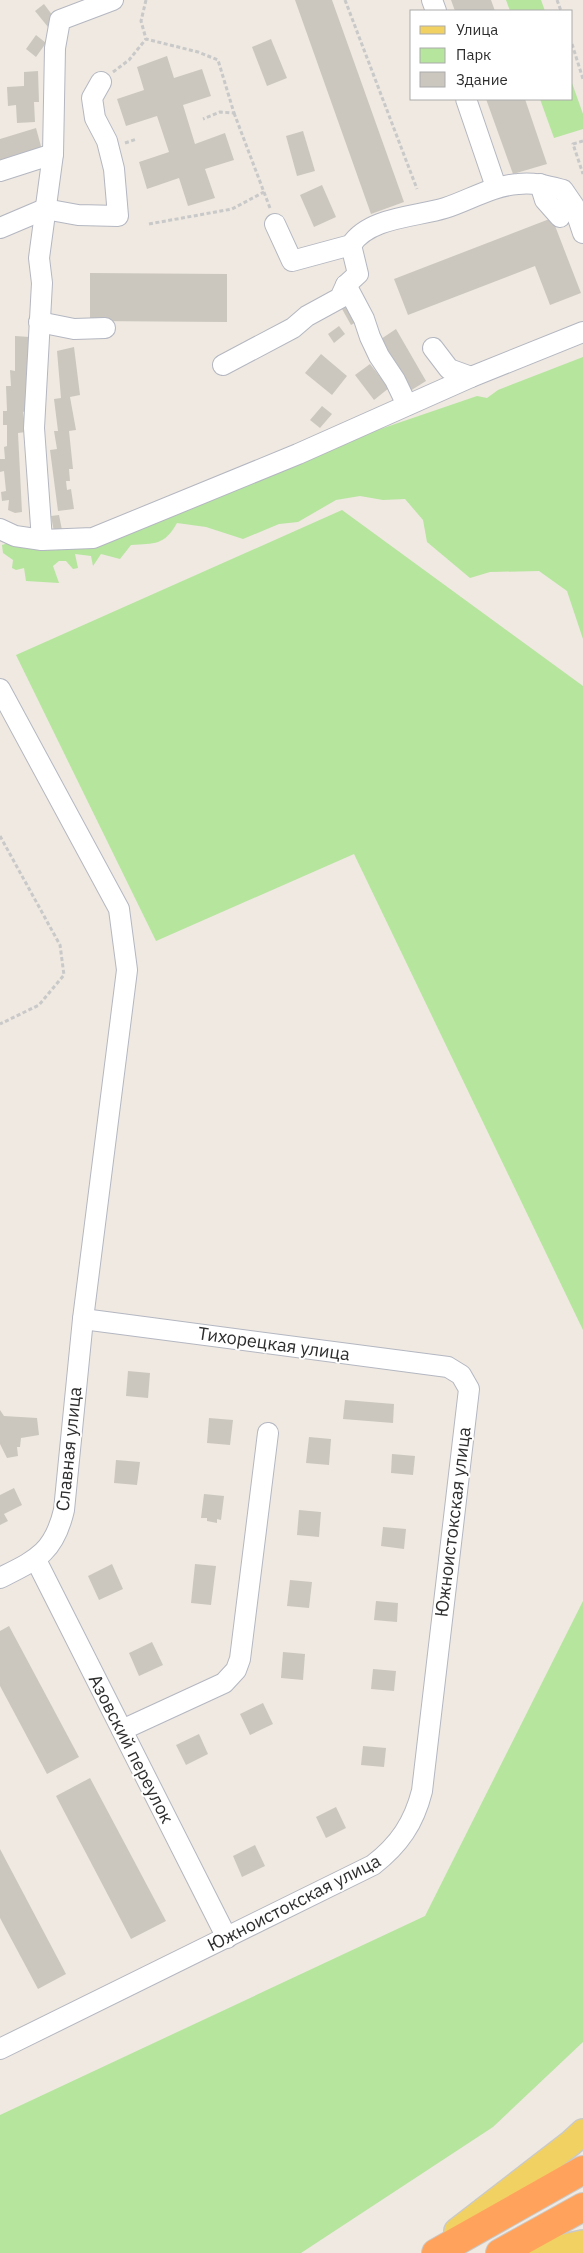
<svg xmlns="http://www.w3.org/2000/svg" width="583" height="2253" viewBox="0 0 583 2253" font-family="'IBM Plex Sans',sans-serif">
	<style>
		.green { fill: #b6e59e }
		.building { fill: #cbc7bf }
		.lines { fill: none; stroke-linecap: round; stroke-linejoin: round }
		.minor-casing { stroke: #b4b7c1; stroke-width: 22 }
		.major-casing { stroke: #c9c9c9; stroke-width: 28 }
		.highway-casing { stroke: #c9c9c9; stroke-width: 30 }
		.path { stroke: #c9c9c9; stroke-width: 3; stroke-dasharray: 4 2.5; stroke-linecap: butt }
		.minor { stroke: #fff; stroke-width: 20 }
		.major { stroke: #f2d163; stroke-width: 25 }
		.highway { stroke: #ffa35c; stroke-width: 28 }
		.labels { text-anchor: middle; stroke-width: 4; stroke-linejoin: round; paint-order: stroke }
		.street-label { font-size: 18px; fill: #2e2e2e; stroke: #fff }
	</style>
	<rect width="100%" height="100%" fill="#efe9e1"/>
	<!-- green -->
	<g class="green">
		<polygon points="506,0 541,0 545,11 510,11"/>
		<polygon points="572,83 583,114 583,129 554,138 540,99 572,99"/>
		<path d="M583,357V639L567,591L539,571L490,572L470,578L427,542L423,520L405,499L383,500L360,496L336,500L298,522L279,524L243,539L206,527L177,523C164,546 155,543 131,545L120,559L101,554L93,566L91,556L75,554L78,568L73,569L66,561H59L53,566L59,583L26,581L24,568L16,570L12,568L13,560L3,553L2,545L11,542L41,545L477,396L487,398L498,390Z"/>
		<polygon points="342,510 583,686 583,1330 354,854 156,941 16,655"/>
		<polygon points="583,1601 583,2042 493,2127 301,2253 0,2253 0,2115 425,1916"/>
	</g>
	<!-- building -->
	<g class="building">
		<polygon points="295,0 332,0 404,202 371,214"/>
		<polygon points="451,0 491,0 495,11 455,11"/>
		<polygon points="44,4 56,20 48,27 35,11"/>
		<polygon points="36,35 46,43 36,57 26,49"/>
		<polygon points="271,39 287,78 267,86 252,47"/>
		<polygon points="167,56 174,78 202,69 211,96 183,105 195,144 225,133 234,160 205,169 215,198 188,206 179,178 147,189 139,162 169,152 157,116 126,126 117,99 144,90 137,67"/>
		<polygon points="38,71 39,102 34,102 35,122 17,123 16,105 8,106 7,87 24,86 24,72"/>
		<polygon points="486,99 525,99 547,164 513,174"/>
		<polygon points="36,128 42,150 0,162 0,139"/>
		<polygon points="303,131 315,171 297,176 286,136"/>
		<polygon points="322,185 336,217 314,227 300,195"/>
		<polygon points="552,218 581,293 550,305 535,266 408,315 394,279"/>
		<polygon points="90,273 227,274 227,322 90,321"/>
		<polygon points="352,304 360,320 351,325 342,309"/>
		<polygon points="339,326 345,334 334,343 328,334"/>
		<polygon points="396,329 426,381 410,391 381,339"/>
		<polygon points="15,336 30,337 31,410 23,412 26,432 18,433 22,512 15,513 8,510 9,500 2,501 1,492 6,491 4,471 0,472 0,459 5,459 4,447 7,446 7,425 3,425 3,411 7,411 6,386 11,386 10,370 15,371"/>
		<polygon points="74,347 80,395 70,397 76,430 69,431 73,469 69,469 70,481 66,481 67,490 71,489 74,509 58,511 50,450 57,449 54,431 58,431 54,399 61,398 57,351"/>
		<polygon points="321,354 347,376 332,395 305,373"/>
		<polygon points="370,364 389,388 374,400 355,375"/>
		<polygon points="322,406 332,414 320,428 310,420"/>
		<polygon points="59,515 62,530 54,532 51,516"/>
		<polygon points="128,1371 150,1373 148,1398 126,1396"/>
		<polygon points="345,1400 394,1404 393,1423 343,1419"/>
		<polygon points="0,1410 4,1416 37,1418 39,1435 21,1438 20,1447 17,1447 18,1456 7,1458 0,1444"/>
		<polygon points="209,1418 233,1420 230,1445 207,1443"/>
		<polygon points="309,1437 331,1439 329,1465 306,1463"/>
		<polygon points="392,1454 415,1456 413,1475 391,1473"/>
		<polygon points="116,1460 140,1462 137,1485 114,1483"/>
		<polygon points="14,1488 22,1505 4,1514 8,1521 0,1525 0,1495"/>
		<polygon points="204,1494 224,1496 221,1520 217,1519 217,1523 207,1521 207,1518 201,1518"/>
		<polygon points="299,1510 321,1512 319,1537 297,1535"/>
		<polygon points="383,1527 406,1529 404,1549 381,1546"/>
		<polygon points="112,1564 123,1589 99,1600 88,1576"/>
		<polygon points="195,1564 216,1566 211,1605 191,1603"/>
		<polygon points="290,1580 312,1582 309,1608 287,1606"/>
		<polygon points="376,1601 398,1603 397,1622 374,1620"/>
		<polygon points="9,1626 79,1757 47,1774 0,1686 0,1631"/>
		<polygon points="152,1642 163,1665 139,1676 129,1653"/>
		<polygon points="283,1652 305,1654 303,1680 281,1678"/>
		<polygon points="373,1669 396,1671 394,1691 371,1689"/>
		<polygon points="263,1703 273,1724 250,1735 240,1714"/>
		<polygon points="199,1734 208,1754 186,1765 176,1745"/>
		<polygon points="363,1746 386,1748 384,1767 361,1765"/>
		<polygon points="90,1778 166,1921 131,1939 56,1796"/>
		<polygon points="336,1807 346,1828 326,1838 316,1817"/>
		<polygon points="255,1845 265,1866 242,1877 233,1856"/>
		<polygon points="0,1849 66,1974 38,1989 0,1918"/>
	</g>
	<g class="lines">
		<defs>
			<g id="minor">
				<polyline points="432,0 436,11"/>
				<polyline points="466,99 496,187"/>
				<polyline points="0,171 53,154"/>
				<polyline points="540,184 545,200 560,217"/>
				<path d="M275,224L292,261L351,245C369,217 416,217 445,208C470,200 491,186 518,184C534,182 548,186 563,190L574,206L583,233"/>
				<polyline points="0,228 45,209 78,215 118,216 114,169 107,141 95,118 92,98 101,82"/>
				<polyline points="346,285 358,274 351,245"/>
				<polyline points="39,322 74,329 105,328"/>
				<polyline points="433,348 449,369 471,377"/>
				<polyline points="223,365 293,328 307,316 340,298 346,285 364,319 370,337 379,356 395,380 407,405"/>
				<polyline points="0,529 15,536 42,540 93,538 298,454 471,377 583,332"/>
				<polyline points="42,540 34,428 42,283 39,258 53,154 55,48 60,20 113,0"/>
				<path d="M0,689L119,909L127,970L83,1319L64,1510C54,1553 36,1560 0,1578"/>
				<polyline points="36,1560 227,1938"/>
				<polyline points="122,1730 224,1683 236,1670 240,1659 268,1433"/>
				<path d="M0,2049L373,1865C399,1845 414,1823 422,1791L469,1389L461,1375L448,1367L83,1319"/>
			</g>
			<g id="major">
				<polyline points="457,2231 571,2143 583,2132"/>
				<polyline points="537,2253 583,2243"/>
			</g>
			<g id="highway">
				<polyline points="436,2253 583,2170"/>
				<polyline points="500,2253 583,2207"/>
			</g>
		</defs>
		<!-- minor casing -->
		<use href="#minor" class="minor-casing"/>
		<!-- major casing -->
		<use href="#major" class="major-casing"/>
		<!-- highway casing -->
		<use href="#highway" class="highway-casing"/>
		<!-- path -->
		<g class="path">
			<polyline points="146,0 141,21 146,39 198,52 218,60 234,113 220,112 203,119"/>
			<polyline points="345,0 417,189"/>
			<polyline points="557,0 561,11"/>
			<polyline points="572,44 583,79"/>
			<polyline points="113,72 129,60 146,39"/>
			<polyline points="234,113 270,208"/>
			<polyline points="583,141 573,144 583,174"/>
			<polyline points="125,143 137,139"/>
			<polyline points="149,224 232,209 264,192"/>
			<polyline points="0,836 60,945 64,975 39,1005 0,1024"/>
		</g>
		<!-- minor -->
		<use href="#minor" class="minor"/>
		<!-- major -->
		<use href="#major" class="major"/>
		<!-- highway -->
		<use href="#highway" class="highway"/>
	</g>
	<g class="labels">
		<!-- street labels -->
		<g class="street-label">
			<text transform="translate(274 1344) rotate(8)" y="6">Тихорецкая улица</text>
			<text transform="translate(69 1449) rotate(-84)" y="6">Славная улица</text>
			<text transform="translate(453 1522) rotate(-83)" y="6">Южноистокская улица</text>
			<text transform="translate(131 1749) rotate(63)" y="6">Азовский переулок</text>
			<text transform="translate(294 1903) rotate(-27)" y="6">Южноистокская улица</text>
		</g>
	</g>
	<!-- legend -->
	<rect x="410" y="10" width="162" height="90" fill="#ffffff" stroke="#ababab"/>
	<rect x="420" y="26" width="25" height="8" fill="#f2d163" stroke="#ababab"/>
	<text x="456" y="35" font-size="15" fill="#2e2e2e">Улица</text>
	<rect x="420" y="48" width="25" height="15" fill="#b6e59e" stroke="#ababab"/>
	<text x="456" y="60" font-size="15" fill="#2e2e2e">Парк</text>
	<rect x="420" y="72" width="25" height="15" fill="#cbc7bf" stroke="#ababab"/>
	<text x="456" y="85" font-size="15" fill="#2e2e2e">Здание</text>
</svg>
